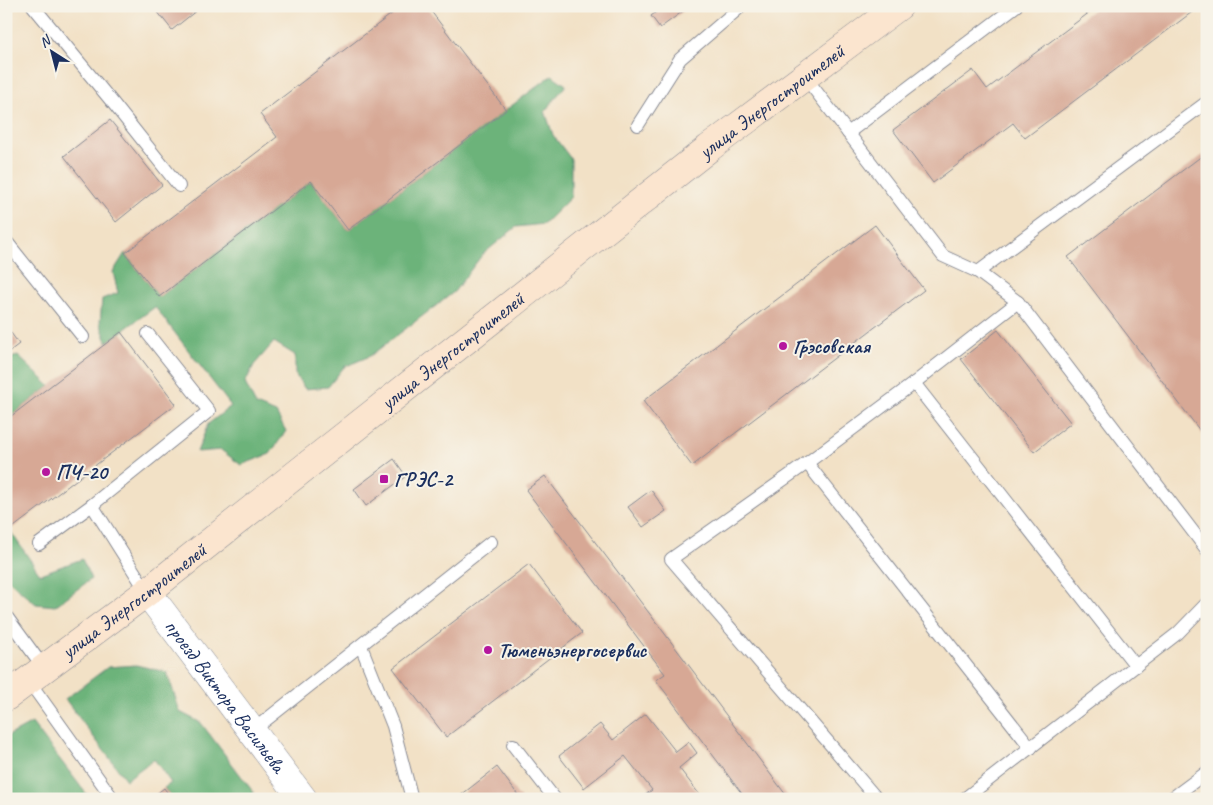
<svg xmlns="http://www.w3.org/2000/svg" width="1213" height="805" viewBox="0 0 1213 805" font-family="Caveat,sans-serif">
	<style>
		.forest { fill: #6cb37a; stroke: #44716c }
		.building { fill: #d7a895 }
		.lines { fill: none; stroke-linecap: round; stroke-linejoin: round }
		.service-casing { stroke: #868892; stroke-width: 14 }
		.tertiary-casing { stroke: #868892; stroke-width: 29 }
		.secondary-casing { stroke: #868892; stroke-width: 29 }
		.service { stroke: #fff; stroke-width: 12 }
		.tertiary { stroke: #fff; stroke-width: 28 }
		.secondary { stroke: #fbe5cf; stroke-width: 28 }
		.poi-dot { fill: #b5179e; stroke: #f7f3e8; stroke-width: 2 }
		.labels { text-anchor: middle; stroke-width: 4; stroke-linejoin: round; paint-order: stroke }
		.street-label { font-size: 21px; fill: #1b2f5e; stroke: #f7f3e8 }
		.poi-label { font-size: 21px; font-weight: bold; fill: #1b2f5e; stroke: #f7f3e8; text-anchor: start }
	</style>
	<rect width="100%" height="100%" fill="#f7f3e8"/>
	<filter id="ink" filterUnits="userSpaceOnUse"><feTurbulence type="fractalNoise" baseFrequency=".02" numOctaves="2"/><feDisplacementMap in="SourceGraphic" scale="10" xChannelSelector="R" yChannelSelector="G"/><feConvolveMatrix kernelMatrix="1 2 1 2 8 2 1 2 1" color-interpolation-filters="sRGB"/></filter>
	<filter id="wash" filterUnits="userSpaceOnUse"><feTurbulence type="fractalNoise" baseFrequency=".0096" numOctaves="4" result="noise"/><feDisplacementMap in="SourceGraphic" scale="20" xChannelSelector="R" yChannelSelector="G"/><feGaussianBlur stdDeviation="1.12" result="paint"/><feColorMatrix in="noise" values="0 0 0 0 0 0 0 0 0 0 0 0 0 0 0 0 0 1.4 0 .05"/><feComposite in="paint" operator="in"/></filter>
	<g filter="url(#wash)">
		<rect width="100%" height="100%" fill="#f2e1c6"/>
		<!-- forest -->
		<g class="forest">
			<polygon points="552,75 566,85 545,111 553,135 571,159 571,197 544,224 516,227 482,255 454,292 370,356 344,367 328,387 305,389 295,374 295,355 274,342 254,365 245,383 256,405 276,413 286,431 270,454 241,465 221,450 197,452 208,424 231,406 155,307 107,342 100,323 102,299 118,293 113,272 125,253 159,297 311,181 348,230"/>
			<polygon points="18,356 50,386 6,420 6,359"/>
			<polygon points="6,525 40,574 82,559 91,579 55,606 36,604 6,578"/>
			<polygon points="136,665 167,672 180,712 201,723 254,793 248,799 172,799 164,788 171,783 154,759 126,780 65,699 108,667"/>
			<polygon points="32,723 88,796 84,799 6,799 6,737"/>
		</g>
		<g id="blocks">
			<!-- building -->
			<g class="building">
				<polygon points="153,6 202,6 172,30"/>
				<polygon points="402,6 427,6 506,110 348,230 311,181 159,297 125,253 277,137 260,114"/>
				<polygon points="664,6 690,6 660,28 651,16"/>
				<polygon points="1098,6 1200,6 1025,138 1013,123 933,183 893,130 973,70 987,89"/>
				<polygon points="110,120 162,185 116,222 64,156"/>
				<polygon points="1207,152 1207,440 1068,257"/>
				<polygon points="875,225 924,290 692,466 643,401"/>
				<polygon points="6,326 19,344 6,354"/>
				<polygon points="998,330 1071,423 1034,452 961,359"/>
				<polygon points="121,332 176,404 10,530 6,525 6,420"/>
				<polygon points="394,459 406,476 366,506 354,489"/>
				<polygon points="545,476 684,659 789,799 746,799 656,680 665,674 526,490"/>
				<polygon points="651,490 666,511 643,527 628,507"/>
				<polygon points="529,564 582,633 446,737 393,668"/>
				<polygon points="646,714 676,752 689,742 697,753 679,768 703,799 640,799 652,790 625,756 584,788 559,756 600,724 613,740"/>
				<polygon points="497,767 521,799 456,799"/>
				<polygon points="164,788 172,799 150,799"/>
			</g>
		</g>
	</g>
	<g filter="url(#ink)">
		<use href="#blocks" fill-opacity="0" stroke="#868892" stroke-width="1"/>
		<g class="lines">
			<defs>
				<g id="service">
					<polyline points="33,6 113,103 179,186"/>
					<polyline points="805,77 943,256 978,272 1018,302 1207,550"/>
					<polyline points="638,125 680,59 738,9"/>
					<polyline points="848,133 1016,6"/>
					<polyline points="6,241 83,337"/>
					<polyline points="978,272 1207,102"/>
					<polyline points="914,383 1136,666"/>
					<polyline points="807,463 1031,748"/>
					<polyline points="92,505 147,592"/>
					<polyline points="39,544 92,505 209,411 148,334"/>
					<polyline points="6,616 44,668"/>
					<polyline points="361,646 393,726 412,799"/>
					<polyline points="28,680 111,796 108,799"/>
					<polyline points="252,731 491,542"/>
					<polyline points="513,745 555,799"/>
					<polyline points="1172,798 1207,772"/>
					<polyline points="877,799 671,559 807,463 914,383 1018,302"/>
					<polyline points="964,799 1178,633 1207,603"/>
				</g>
				<g id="tertiary">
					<path id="s1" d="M147,592L303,799"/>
				</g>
				<g id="secondary">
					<path id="s2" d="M6,697L147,592L709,148L899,6"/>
				</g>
			</defs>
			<!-- service casing -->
			<use href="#service" class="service-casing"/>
			<!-- tertiary casing -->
			<use href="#tertiary" class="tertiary-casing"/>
			<!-- secondary casing -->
			<use href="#secondary" class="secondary-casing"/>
			<!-- service -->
			<use href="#service" class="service"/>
			<!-- tertiary -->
			<use href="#tertiary" class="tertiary"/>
			<!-- secondary -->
			<use href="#secondary" class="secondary"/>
		</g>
	</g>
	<!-- markers -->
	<g class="poi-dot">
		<circle cx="783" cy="346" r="5"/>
		<circle cx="46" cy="472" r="5"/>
		<rect x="379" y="474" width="10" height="10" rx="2.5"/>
		<circle cx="488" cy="650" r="5"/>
	</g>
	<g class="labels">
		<!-- street labels -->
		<g class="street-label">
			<text dy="7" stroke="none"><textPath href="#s2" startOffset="970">улица Энергостроителей</textPath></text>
			<text dy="7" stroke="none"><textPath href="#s2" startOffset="565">улица Энергостроителей</textPath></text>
			<text dy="7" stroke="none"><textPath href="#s2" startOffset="160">улица Энергостроителей</textPath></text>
			<text dy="7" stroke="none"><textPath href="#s1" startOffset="130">проезд Виктора Васильева</textPath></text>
		</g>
		<!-- poi labels -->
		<g class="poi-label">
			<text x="793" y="353">Грэсовская</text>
			<text x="56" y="479">ПЧ-20</text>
			<text x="394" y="486">ГРЭС-2</text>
			<text x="498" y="657">Тюменьэнергосервис</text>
		</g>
	</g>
	<!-- margin -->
	<rect width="1213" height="805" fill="none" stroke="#f7f3e8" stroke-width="25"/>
	<!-- north arrow -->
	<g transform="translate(52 52) rotate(324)" stroke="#f7f3e8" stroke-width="4" paint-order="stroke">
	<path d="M0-4L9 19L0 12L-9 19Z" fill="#1b2f5e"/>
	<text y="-8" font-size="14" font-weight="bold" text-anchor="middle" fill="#1b2f5e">N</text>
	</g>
</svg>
